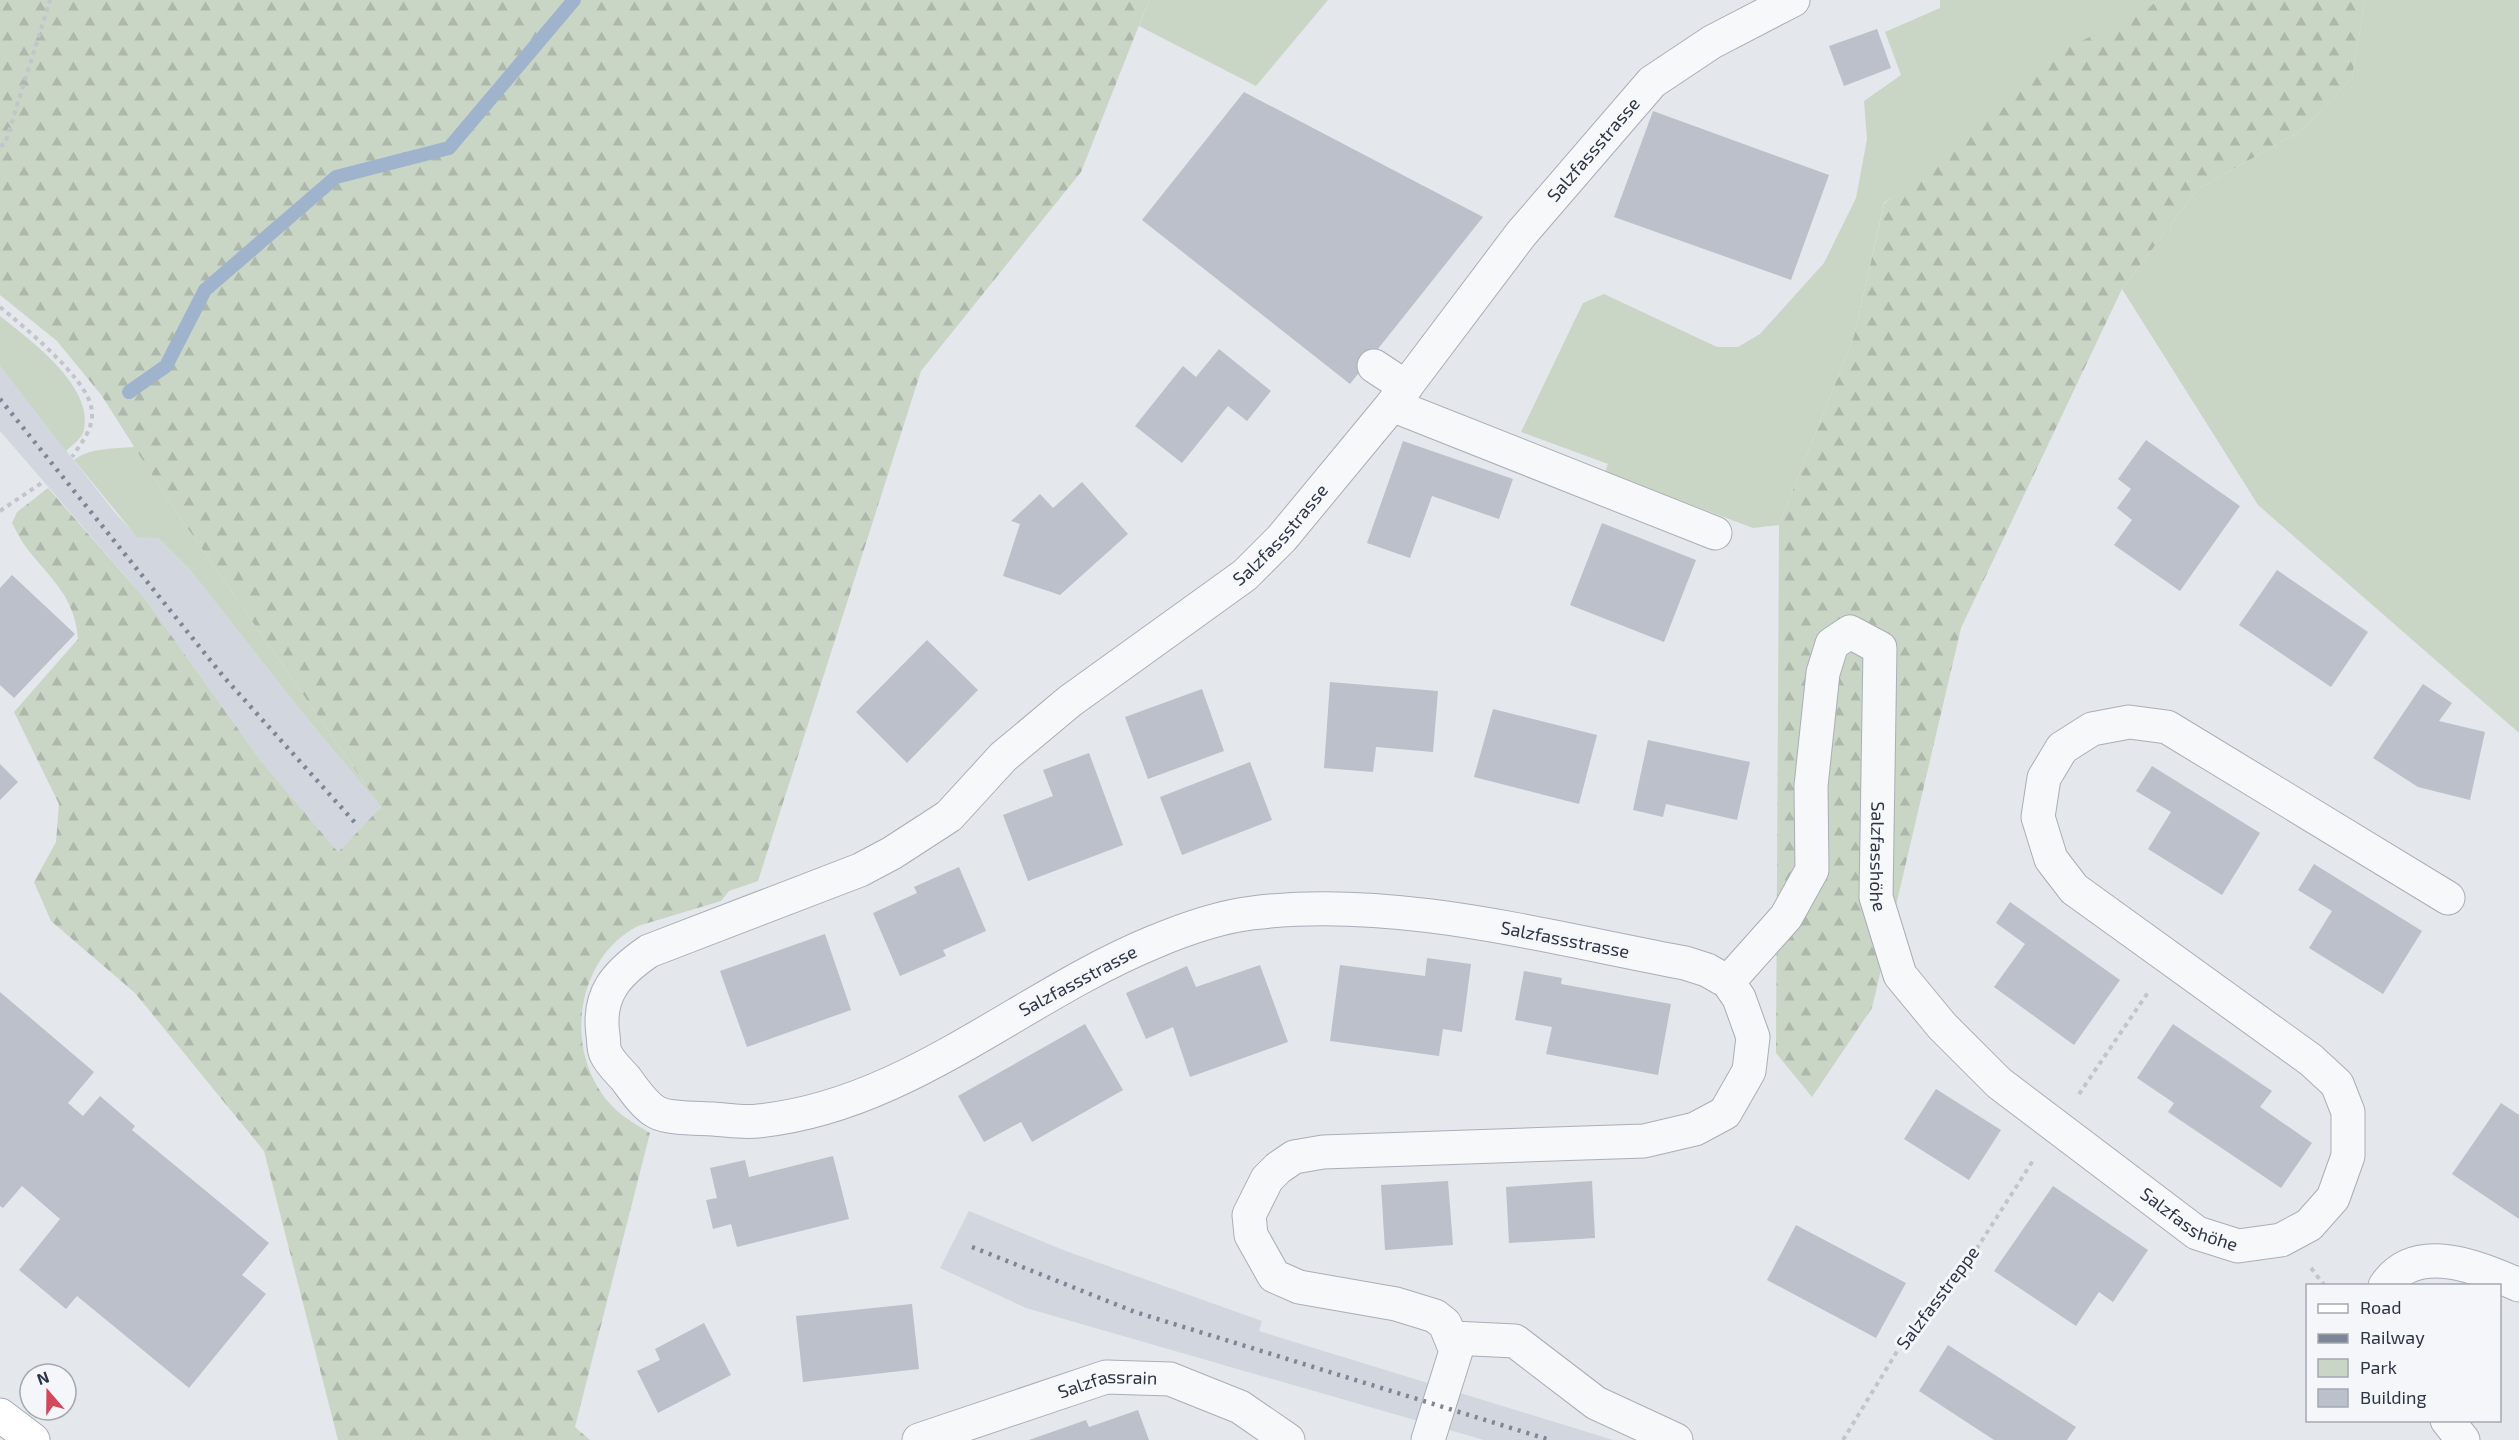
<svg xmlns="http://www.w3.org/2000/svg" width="2519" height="1440" viewBox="0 0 2519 1440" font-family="'Exo 2',sans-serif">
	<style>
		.built { fill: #d2d6de }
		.green { fill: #c9d6c5 }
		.forest { fill: url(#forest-firs) }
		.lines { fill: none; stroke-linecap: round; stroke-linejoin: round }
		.stream { stroke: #9fb4cc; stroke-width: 14 }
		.building { fill: #bbc0ca }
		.minor-casing { stroke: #a9aeb7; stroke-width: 35 }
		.major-casing { stroke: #a3abb8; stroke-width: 35 }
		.path { stroke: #c2c5cb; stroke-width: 4; stroke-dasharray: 4.5 4.5; stroke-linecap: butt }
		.minor { stroke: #f7f8fa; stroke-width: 33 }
		.major { stroke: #fff; stroke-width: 33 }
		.rail { stroke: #7d8696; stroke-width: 4.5; stroke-dasharray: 3 6; stroke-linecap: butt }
		.labels { text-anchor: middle; stroke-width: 6; stroke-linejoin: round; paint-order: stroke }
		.street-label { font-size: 18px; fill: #2b3445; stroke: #f4f6f9 }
	</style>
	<defs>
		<pattern id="forest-firs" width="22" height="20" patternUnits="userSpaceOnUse" patternTransform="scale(1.5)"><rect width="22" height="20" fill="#c9d6c5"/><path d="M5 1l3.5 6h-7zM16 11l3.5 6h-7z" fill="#adb8ab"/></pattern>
	</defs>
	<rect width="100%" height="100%" fill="#e4e7ec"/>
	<!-- built -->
	<g class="built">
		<polygon points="0,366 116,514 137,536 158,538 191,571 301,711 381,807 338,852 261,761 146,600 0,431"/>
		<polygon points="969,1211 1063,1250 1262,1321 1259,1331 1613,1440 1484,1440 1026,1308 940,1268"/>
	</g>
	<!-- green -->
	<g class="green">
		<polygon points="1149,0 1328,0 1256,86 1139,26"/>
		<polygon points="1940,0 2157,0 2148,10 1884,203 1854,336 1779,525 1753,528 1605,472 1608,464 1521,432 1583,303 1604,294 1717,347 1738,347 1760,334 1824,263 1856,198 1867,139 1864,101 1901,75 1885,32 1940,8"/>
		<polygon points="2365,0 2519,0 2519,733 2258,505 2122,289 2198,189 2301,131 2352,78"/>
		<path d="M0,316C30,340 94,386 84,430C82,439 72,445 66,451L0,366Z"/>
		<path d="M135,447L164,494L381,807L301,711L191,571L158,538L137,537L74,460C91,447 113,449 135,447Z"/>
	</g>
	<!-- forest -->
	<g class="forest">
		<path d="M0,0H1149L1081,172L921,371L758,881L729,891L721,901L638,926C581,955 565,1036 599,1089C611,1110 630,1121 650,1133L575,1427L590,1440H338L264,1151L135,993L51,921L34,882L56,842L59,804L14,712L78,639C75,598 53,581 29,551C22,543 17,532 12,523L17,512L48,488L146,600L261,761L338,852L381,807L164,494L102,396L57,341L0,295Z"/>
		<polygon points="2157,0 2365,0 2352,78 2301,131 2198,189 2122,289 1961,628 1872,1008 1812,1097 1776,1053 1779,525 1854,336 1884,204 2047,57 2147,10"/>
	</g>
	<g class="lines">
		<!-- stream -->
		<polyline class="stream" points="129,392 166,366 205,290 336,177 449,148 574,0"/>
	</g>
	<!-- building -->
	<g class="building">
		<polygon points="1877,29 1891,68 1844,86 1829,46"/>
		<polygon points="1244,92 1483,217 1350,384 1142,220"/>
		<polygon points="1653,111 1829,175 1791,280 1614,217"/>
		<polygon points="1219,349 1271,391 1247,421 1228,406 1182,463 1135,426 1183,366 1196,377"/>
		<polygon points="2146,440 2240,506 2180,591 2114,545 2132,520 2117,508 2131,489 2118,479"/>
		<polygon points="1403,441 1513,479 1499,519 1432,496 1410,558 1367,543"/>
		<polygon points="1082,482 1128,534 1060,595 1003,576 1020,524 1011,521 1040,494 1053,508"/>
		<polygon points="1602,523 1696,560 1664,642 1570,605"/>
		<polygon points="2277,570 2368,632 2331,687 2239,625"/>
		<polygon points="12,575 75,634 14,698 0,685 0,588"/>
		<polygon points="927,640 978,690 907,763 856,712"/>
		<polygon points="1330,682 1438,691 1433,752 1376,747 1373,772 1324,768"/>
		<polygon points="2423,684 2452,703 2439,721 2485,732 2470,800 2418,787 2373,758"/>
		<polygon points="1202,689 1224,751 1148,779 1125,717"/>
		<polygon points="1493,709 1597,735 1579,804 1474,777"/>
		<polygon points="1648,740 1750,762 1737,820 1666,804 1663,817 1633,810"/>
		<polygon points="1089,753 1123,845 1028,881 1003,815 1053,796 1043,770"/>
		<polygon points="1250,762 1272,820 1182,855 1160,797"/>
		<polygon points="0,764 18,782 0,800"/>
		<polygon points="2152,766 2260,833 2222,895 2148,849 2171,812 2136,791"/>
		<polygon points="2314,864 2422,931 2383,994 2309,948 2332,911 2298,890"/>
		<polygon points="959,867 986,931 943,950 946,956 900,976 873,913 917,893 914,887"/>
		<polygon points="2010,902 2120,980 2074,1045 1994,987 2025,944 1996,923"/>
		<polygon points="825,934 851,1010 747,1047 720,971"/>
		<polygon points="1427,958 1471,964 1462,1032 1443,1029 1439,1056 1330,1041 1340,965 1425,976"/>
		<polygon points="1260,965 1288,1042 1190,1077 1173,1027 1146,1039 1126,993 1187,966 1196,987"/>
		<polygon points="1524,971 1562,978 1561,984 1671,1004 1658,1075 1546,1054 1552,1027 1515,1020"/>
		<polygon points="0,992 94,1072 68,1103 83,1116 100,1096 135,1126 132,1130 269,1243 242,1275 266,1294 189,1388 77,1296 66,1309 19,1270 60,1219 22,1186 3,1208 0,1206"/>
		<polygon points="1085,1024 1123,1090 1032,1142 1021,1122 984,1142 958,1096"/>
		<polygon points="2173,1024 2272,1091 2260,1107 2312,1143 2281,1188 2168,1112 2174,1103 2137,1078"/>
		<polygon points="1936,1089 2001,1130 1969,1180 1904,1139"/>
		<polygon points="2501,1103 2519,1115 2519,1219 2452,1174"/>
		<polygon points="833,1156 849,1219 737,1247 731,1224 713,1229 706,1200 717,1198 710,1168 745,1160 749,1177"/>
		<polygon points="1448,1181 1453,1245 1385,1250 1381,1185"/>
		<polygon points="1592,1181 1595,1238 1509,1243 1506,1187"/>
		<polygon points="2053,1186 2148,1250 2113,1302 2099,1292 2076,1326 1994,1271"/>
		<polygon points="1796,1225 1906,1283 1876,1338 1767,1280"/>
		<polygon points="912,1304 919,1369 803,1382 796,1316"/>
		<polygon points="704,1323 731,1375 658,1413 637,1371 660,1360 655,1349"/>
		<polygon points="1948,1345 2076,1427 2067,1440 1994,1440 1919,1391"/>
		<polygon points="1138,1410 1149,1440 1029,1440 1086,1420 1089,1427"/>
	</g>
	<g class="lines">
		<defs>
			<g id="minor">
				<polyline points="1374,366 1406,387"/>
				<polyline points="1392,405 1715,533"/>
				<path id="s1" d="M1728,982L1786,917L1812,870L1811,786L1823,673L1832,644L1850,632L1880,648L1876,897L1900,975L1942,1026L1999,1083L2197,1233L2238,1246L2281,1240L2309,1225L2333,1198L2348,1156V1112L2337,1084L2311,1060L2074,889L2051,859L2038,817L2044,778L2062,748L2092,729L2129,722L2167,727L2448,898"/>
				<path d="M2385,1286C2416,1240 2480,1268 2519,1285"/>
				<polyline points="1453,1338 1515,1341 1596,1403 1676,1440"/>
				<polyline points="2447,1420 2463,1440"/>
				<path id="s2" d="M919,1440L1106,1377L1170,1379L1240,1407L1288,1440"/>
				<path id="s3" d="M1428,1440L1456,1351L1445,1324L1435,1316L1396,1304L1299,1287L1274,1276L1251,1235L1249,1215L1267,1179L1278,1168L1294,1157L1323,1152L1644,1141L1695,1129L1725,1113L1749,1071L1753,1037L1739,998L1728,982L1707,970L1685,963C1546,937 1393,895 1252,913C1218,917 1185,929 1154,942C1020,997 907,1106 758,1121C744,1123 728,1120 713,1119C699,1118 668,1119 656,1112C645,1106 634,1090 626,1079C620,1072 610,1063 606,1054C603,1049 604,1041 603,1035C597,994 617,973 649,951L860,870L892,853L949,816L1003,757L1070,701L1245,575L1282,538L1392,405L1521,234L1652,82L1712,42L1793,0"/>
			</g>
			<polyline id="major" points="0,1415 33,1440"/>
		</defs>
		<!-- minor casing -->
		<use href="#minor" class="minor-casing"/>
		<!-- major casing -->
		<use href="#major" class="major-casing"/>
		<!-- path -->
		<g class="path">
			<polyline points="0,146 5,144 50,0"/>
			<path d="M0,307C24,327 84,376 91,406C96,426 82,442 72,457"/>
			<polyline points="0,511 43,482"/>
			<polyline points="2079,1094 2149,991"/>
			<polyline points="2311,1268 2325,1286"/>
			<polyline points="1843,1440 1915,1322 1963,1270 2034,1159"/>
		</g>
		<!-- minor -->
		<use href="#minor" class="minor"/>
		<!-- major -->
		<use href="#major" class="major"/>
		<!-- rail -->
		<g class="rail">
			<polyline points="0,399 223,676 358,826"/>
			<polyline points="972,1247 1135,1312 1550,1440"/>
		</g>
	</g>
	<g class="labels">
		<!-- street labels -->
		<g class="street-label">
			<text dy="6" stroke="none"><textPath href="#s3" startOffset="3615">Salzfassstrasse</textPath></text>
			<text dy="6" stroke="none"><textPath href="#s3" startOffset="3118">Salzfassstrasse</textPath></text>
			<text dy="6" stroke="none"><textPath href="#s1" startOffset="633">Salzfasshöhe</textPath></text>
			<text transform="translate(1565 940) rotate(11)" y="6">Salzfassstrasse</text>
			<text transform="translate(1078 981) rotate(-28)" y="6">Salzfassstrasse</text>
			<text dy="6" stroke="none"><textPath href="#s1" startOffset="1137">Salzfasshöhe</textPath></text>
			<text transform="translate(1938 1298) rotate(-53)" y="6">Salzfasstreppe</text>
			<text dy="6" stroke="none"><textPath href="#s2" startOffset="198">Salzfassrain</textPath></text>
		</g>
	</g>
	<!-- legend -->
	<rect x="2306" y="1284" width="195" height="138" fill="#f4f6f9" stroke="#a4a8b1" stroke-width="1.5"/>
	<rect x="2318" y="1304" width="30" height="9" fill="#ffffff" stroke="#a4a8b1" stroke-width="1.5"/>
	<text x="2360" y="1314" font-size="18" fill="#2b3445">Road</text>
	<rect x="2318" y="1334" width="30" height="9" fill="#7d8696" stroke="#a4a8b1" stroke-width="1.5"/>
	<text x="2360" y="1344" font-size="18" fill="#2b3445">Railway</text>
	<rect x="2318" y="1359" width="30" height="18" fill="#c9d6c5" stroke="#a4a8b1" stroke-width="1.5"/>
	<text x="2360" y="1374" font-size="18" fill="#2b3445">Park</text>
	<rect x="2318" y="1389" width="30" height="18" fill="#bbc0ca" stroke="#a4a8b1" stroke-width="1.5"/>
	<text x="2360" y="1404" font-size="18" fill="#2b3445">Building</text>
	<!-- north arrow -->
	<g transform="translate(48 1392) rotate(340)"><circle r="28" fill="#f4f6f9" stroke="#a4a8b1" stroke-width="1.5"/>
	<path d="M0-4.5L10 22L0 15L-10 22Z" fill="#d1495b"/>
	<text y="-9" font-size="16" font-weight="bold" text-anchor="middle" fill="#2b3445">N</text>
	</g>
</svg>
